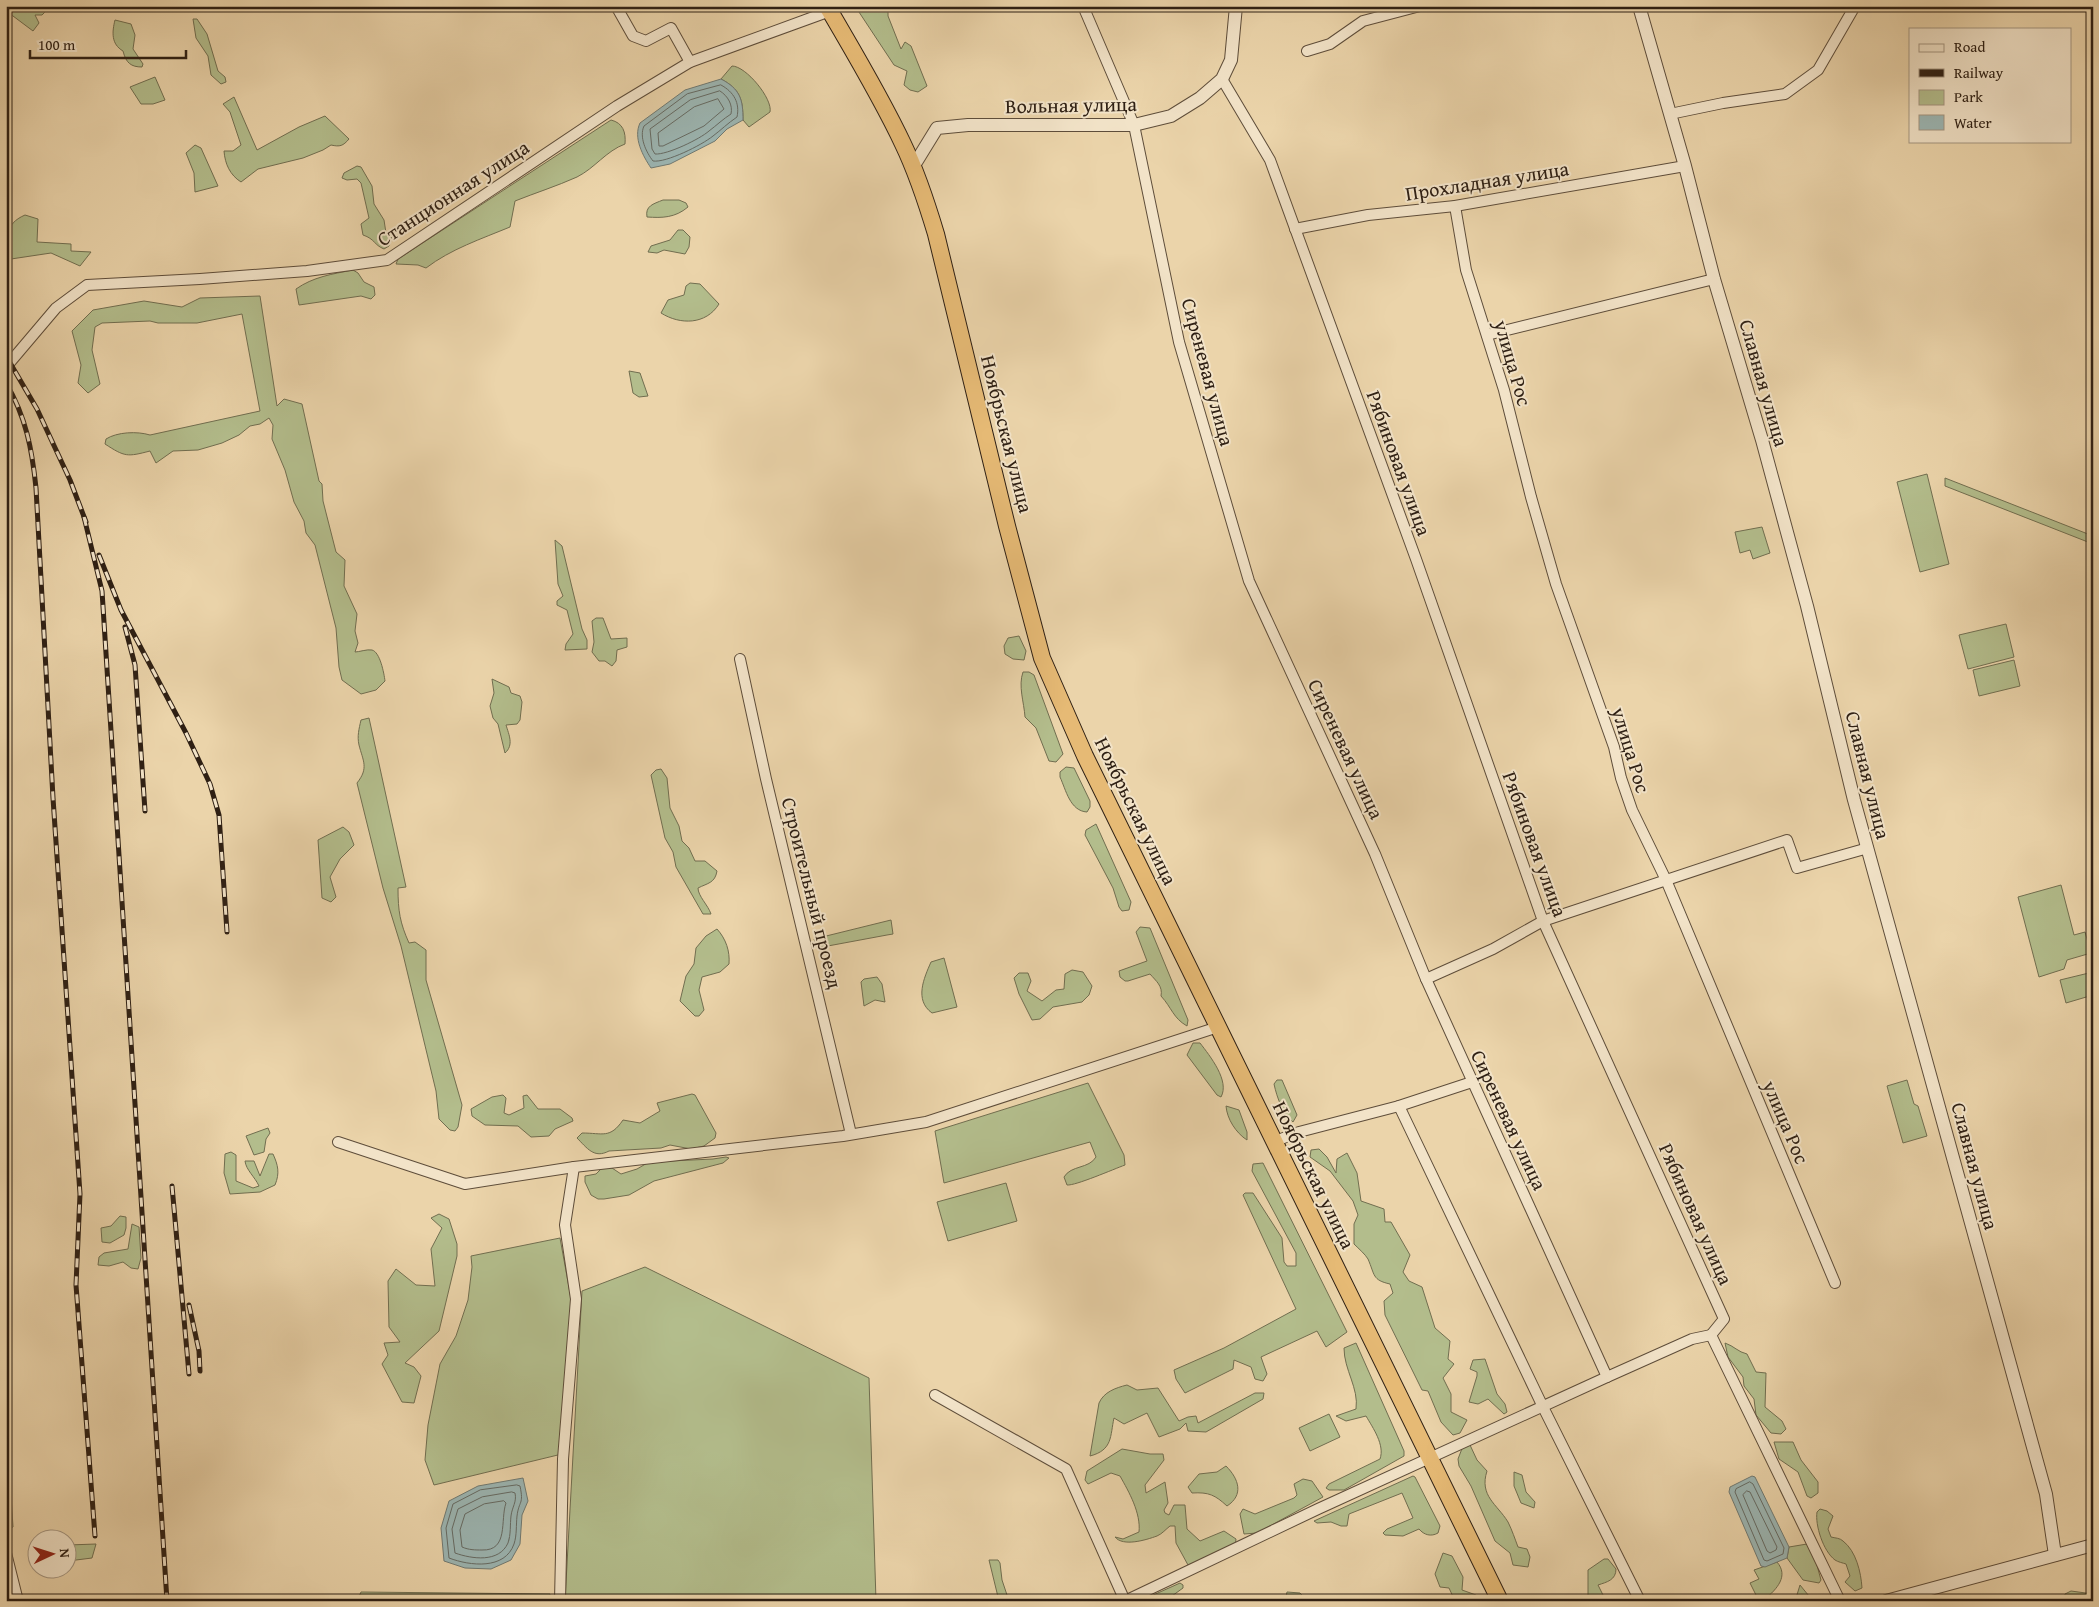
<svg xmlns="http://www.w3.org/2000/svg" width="2099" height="1607" viewBox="0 0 2099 1607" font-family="'Gentium Book Plus',serif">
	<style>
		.green { fill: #b3bd8c; stroke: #716e50 }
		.water { fill: #9cb6b3; stroke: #707a73 }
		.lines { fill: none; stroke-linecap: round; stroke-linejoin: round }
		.shore { stroke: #666b64; stroke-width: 1 }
		.minor-casing { stroke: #5e4d3a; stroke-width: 12 }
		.tertiary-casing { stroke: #5e4d3a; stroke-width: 14 }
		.trunk-casing { stroke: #2f2014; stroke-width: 18 }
		.minor { stroke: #f2e3c8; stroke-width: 10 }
		.tertiary { stroke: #f2e3c8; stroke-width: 12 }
		.trunk { stroke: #e6ba75; stroke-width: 16 }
		.rail-casing { stroke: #2f2014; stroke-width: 5 }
		.rail { stroke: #f2e3c8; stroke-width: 3; stroke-dasharray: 9; stroke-linecap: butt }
		.labels { text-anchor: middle; stroke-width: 4; stroke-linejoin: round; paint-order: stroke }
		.street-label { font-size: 20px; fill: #2f2014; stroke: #f2e3c8 }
	</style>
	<rect width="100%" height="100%" fill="#ebd4aa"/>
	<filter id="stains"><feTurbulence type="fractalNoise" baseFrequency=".004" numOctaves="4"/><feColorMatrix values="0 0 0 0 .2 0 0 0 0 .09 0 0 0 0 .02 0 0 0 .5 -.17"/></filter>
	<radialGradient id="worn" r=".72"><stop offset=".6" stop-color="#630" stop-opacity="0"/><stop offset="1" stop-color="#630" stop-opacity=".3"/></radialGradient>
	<!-- green -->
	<g class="green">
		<polygon points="10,6 43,6 46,11 42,15 35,15 39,23 33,31 9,13"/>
		<polygon points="855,6 888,6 888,16 901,49 905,42 911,46 927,86 918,92 910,90 904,85 907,71 894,65"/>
		<polygon points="193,19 197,19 207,34 218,71 225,77 226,82 221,84 211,75 208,56 196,38"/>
		<path d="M115,20L131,24L135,35L133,49L143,64L142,67C131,67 126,63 123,51C111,44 112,32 115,20Z"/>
		<path d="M732,66C746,66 773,99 770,112L749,127L743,120C743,99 740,89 721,79Z"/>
		<polygon points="155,77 165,100 153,104 141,104 130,87"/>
		<path d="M234,97L257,150L299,127L325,116L349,139C343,146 340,147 331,145L323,150L303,158L258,169L241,182C230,175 225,164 224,151H233L241,145L230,112L223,104Z"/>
		<path d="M611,120C623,123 626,132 625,144C606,151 595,168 577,177C557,186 535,193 515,201L510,227C481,239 451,249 426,268L418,265L396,264L398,259Z"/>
		<polygon points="195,145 201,148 218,186 195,192 194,173 186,153"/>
		<path d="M357,166L361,167L372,186L374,204L384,220L386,233L392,238L389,246L384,249C374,245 375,239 363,235L361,224L369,218L361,183L357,179L347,180L342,178L344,173Z"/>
		<path d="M663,200H679L686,203L688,207C675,218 662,218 647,217C645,206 653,204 663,200Z"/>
		<path d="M25,215L38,219L37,242L71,244V251L91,252L80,266L51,253L11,259C5,240 4,224 25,215Z"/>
		<polygon points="678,230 683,230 690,237 689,247 685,254 664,250 657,253 648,252 651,246 670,240"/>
		<path d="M353,270L358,273L364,282L374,287L375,295L371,299L361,296L299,305L296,289C313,277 332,274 353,270Z"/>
		<path d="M690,283L700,284L719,304C706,325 680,325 661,313L668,300L684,295L686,286Z"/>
		<path d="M260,296L277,406L284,399L302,404L319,481L322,484L323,501L336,552L345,560L344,586L357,614L355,631L358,643L355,652C359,652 367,649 372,650C380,652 384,673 385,681L376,690L361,694L342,680L339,667L336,628L315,545L306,533L304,521L294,502L285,470L272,439L273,425L269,418L260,424L250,426L239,435L222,443L198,450L173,451L156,463L150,451C127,457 125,457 105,444L106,439C117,432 137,431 150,435L260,411L242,314L197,323H158L150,321L102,323L95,327L92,350L100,384L88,393L78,383L81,365L72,331L93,310L144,301L182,307L200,298Z"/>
		<polygon points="629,371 640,373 648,396 639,397 633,393"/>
		<polygon points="1927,474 1949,564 1920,572 1897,482"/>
		<polygon points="1945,478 2093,536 2093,544 1945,486"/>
		<polygon points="1762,527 1770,553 1753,559 1750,550 1740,553 1735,532"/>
		<polygon points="555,540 562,546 582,629 587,640 587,649 565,650 566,644 573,634 567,610 557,605 557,601 563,596 558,584"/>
		<polygon points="596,618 603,618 611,639 627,638 627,647 617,650 616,661 612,666 605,661 599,661 592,652 594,642 592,621"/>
		<polygon points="2006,624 2014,657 1968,669 1959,635"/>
		<polygon points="1019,636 1026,651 1024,660 1013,659 1005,654 1004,646 1008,638"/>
		<polygon points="2014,660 2020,686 1979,696 1973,670"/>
		<path d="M1023,672H1029L1034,675L1063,754L1056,762L1049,761L1036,728L1025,717C1024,702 1018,686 1023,672Z"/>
		<path d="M492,679L509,687L511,693L520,696L522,702L520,720L517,724L506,725C509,735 514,745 505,753L498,724L493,718L490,706L494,693Z"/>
		<path d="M369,718L406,887L398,888C398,911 400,923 409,943L415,942L426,950V980L462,1105L458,1127L455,1131L450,1130L439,1119L436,1091L401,946L383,888L357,783C369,768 363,761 359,745C357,736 359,729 361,720Z"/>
		<path d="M1066,767L1074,768L1090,801V807L1087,812C1070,811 1066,790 1060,777V772Z"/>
		<path d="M661,769L667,778L670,808L679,826L682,841L689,848L695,861H705L717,871C715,883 708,883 698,888C698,896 708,905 711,914H703L676,867L673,852L665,838L651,775L656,770Z"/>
		<polygon points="1096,824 1131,902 1129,910 1122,911 1119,907 1113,888 1085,835 1086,830"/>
		<polygon points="343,827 349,832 354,845 340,859 330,877 336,897 331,902 322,898 318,840"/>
		<polygon points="2061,885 2074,935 2085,932 2091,953 2067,960 2064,969 2039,977 2018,897"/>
		<polygon points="891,920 893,934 887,935 817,948 814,939"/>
		<path d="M1140,927L1150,928L1188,1020L1187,1026C1173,1018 1172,1008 1161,996C1163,986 1156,981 1150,974L1128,981H1125L1120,977L1119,971L1147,961L1136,932Z"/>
		<path d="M717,929C726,939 730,951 729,964L720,972L702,977L699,990L704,1010L699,1016H695L680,1001L686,976L694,964L696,948L706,936Z"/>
		<path d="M944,958L957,1007L932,1013C914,1000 924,978 931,962Z"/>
		<polygon points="1072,970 1083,972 1092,986 1089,995 1082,1002 1053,1007 1040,1019 1032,1020 1019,994 1014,978 1019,973 1028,973 1031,981 1027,991 1042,1001 1056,990 1064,989 1065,974"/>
		<polygon points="2093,972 2093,995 2066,1003 2060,980"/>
		<polygon points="877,977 882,984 885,1002 875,1000 864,1006 861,982 864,979"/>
		<path d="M1193,1043H1200C1210,1056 1230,1081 1221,1097L1217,1095L1187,1055Z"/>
		<path d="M1277,1080H1282L1297,1115L1293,1122C1283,1114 1277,1098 1274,1084Z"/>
		<polygon points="1907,1080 1914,1104 1918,1106 1927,1136 1903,1143 1887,1086"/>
		<path d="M1088,1083L1124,1155L1125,1165C1114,1169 1075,1186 1067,1185L1064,1177C1071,1165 1089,1169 1096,1157L1090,1142L944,1183L935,1131Z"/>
		<path d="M692,1094L695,1095L716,1133L715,1138L704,1146L691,1149L670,1145L661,1148L609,1151C594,1159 587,1148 577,1138L582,1133C603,1133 610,1139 623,1120L640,1123L660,1111L657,1103Z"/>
		<polygon points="503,1095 506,1098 504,1113 509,1115 524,1108 523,1096 527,1095 538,1109 560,1109 572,1118 573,1121 555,1129 549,1136 531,1137 518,1126 485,1125 472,1116 471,1109 492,1097"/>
		<path d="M1226,1106L1239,1110L1247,1132V1140C1236,1133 1227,1119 1226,1106Z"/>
		<polygon points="268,1128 270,1133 266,1139 264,1152 254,1155 246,1136"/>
		<path d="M1319,1149L1327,1157L1336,1173L1337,1159L1347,1153L1357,1173L1361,1201L1384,1209L1385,1222H1391L1410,1255L1403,1272L1409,1281L1422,1287L1435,1328L1450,1341L1448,1359L1454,1364L1443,1378L1451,1394V1412L1467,1420L1460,1433L1453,1435L1441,1422L1428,1391L1422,1390L1385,1315L1384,1301L1393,1293L1390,1284C1372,1280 1375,1275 1368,1259C1365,1254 1359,1249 1354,1244V1224L1358,1215L1353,1201L1330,1171L1310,1157L1311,1150Z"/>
		<path d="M231,1152L236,1155V1181L253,1188L259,1186C255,1177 246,1170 245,1161H254L260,1176L269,1154H273C278,1165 280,1173 275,1185L260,1192L230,1194L224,1173L225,1154Z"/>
		<polygon points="726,1157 729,1158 723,1163 654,1181 629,1195 604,1199 598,1199 591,1195 585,1182 585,1176 596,1174 602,1168 612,1168 621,1174 637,1169 649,1162 713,1159"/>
		<polygon points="1263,1163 1347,1332 1326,1347 1317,1331 1261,1357 1267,1374 1263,1381 1255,1379 1251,1367 1234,1360 1233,1369 1185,1393 1176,1379 1174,1370 1224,1348 1296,1309 1243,1195 1245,1193 1253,1193 1282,1238 1284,1262 1287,1266 1296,1266 1296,1253 1252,1171 1253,1164"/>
		<polygon points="1006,1183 1017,1221 948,1241 937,1202"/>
		<polygon points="439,1214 449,1219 457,1244 457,1256 439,1331 405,1363 414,1367 421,1376 414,1403 402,1402 382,1364 388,1355 384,1343 400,1342 389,1327 388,1281 396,1269 416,1285 435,1286 431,1249 442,1228 431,1218"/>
		<polygon points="120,1216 126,1217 126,1228 124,1235 110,1243 102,1242 101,1228 111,1226"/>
		<polygon points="132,1224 139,1227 141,1258 138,1269 131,1268 123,1262 109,1266 98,1265 99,1257 104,1253 128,1249"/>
		<polygon points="560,1238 572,1304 562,1454 434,1485 425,1460 428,1425 440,1364 456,1336 468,1300 472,1267 471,1256"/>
		<polygon points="645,1267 869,1378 876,1601 565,1601 582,1291"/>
		<path d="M1356,1343L1404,1451V1456L1344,1490H1329L1326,1488L1329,1484L1380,1459C1385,1445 1373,1428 1366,1416L1346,1421L1336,1416L1356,1409C1359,1388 1344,1370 1344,1348Z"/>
		<path d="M1725,1343C1734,1346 1738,1352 1747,1354L1756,1372L1766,1373L1765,1407L1782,1421L1786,1429L1781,1434L1771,1433L1756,1415L1754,1399L1744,1386L1743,1377L1728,1357Z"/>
		<polygon points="1485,1359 1497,1394 1505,1404 1507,1412 1504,1414 1488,1399 1478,1404 1469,1402 1477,1376 1477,1372 1470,1369 1473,1360"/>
		<path d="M1127,1385L1137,1390L1158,1388L1179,1421L1188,1417L1196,1416L1198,1423L1255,1393H1264L1263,1399L1206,1432L1188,1431L1186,1423L1180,1429L1159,1437L1147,1413L1124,1424L1114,1418C1110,1436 1113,1450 1090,1456L1099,1403C1104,1392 1115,1388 1127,1385Z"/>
		<polygon points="1329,1414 1340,1437 1310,1451 1299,1428"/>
		<polygon points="6,1418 13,1527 9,1529 6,1524"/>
		<polygon points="1774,1442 1793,1442 1801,1460 1818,1482 1818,1493 1811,1498 1807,1496 1798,1472 1779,1459"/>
		<path d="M1470,1445L1477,1460L1487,1471C1479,1496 1497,1504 1508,1522C1512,1530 1515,1539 1518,1547L1527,1549L1530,1557L1528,1567L1513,1565L1510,1553L1495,1541L1471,1486L1459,1466L1458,1459L1463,1446Z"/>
		<path d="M1122,1449L1150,1454H1163L1164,1460L1145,1485L1146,1493L1165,1482L1168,1503L1164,1510L1165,1513L1169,1515L1174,1505H1185L1187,1529L1200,1541L1224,1531L1236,1539L1235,1547L1188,1565L1176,1543L1175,1526H1170C1166,1529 1162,1534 1157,1536C1146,1540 1123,1547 1115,1537L1123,1539L1139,1532C1141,1513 1129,1492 1120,1476L1111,1473L1088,1484L1085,1480L1087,1471Z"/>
		<path d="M1226,1466C1239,1479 1244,1495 1227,1506C1215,1495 1209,1492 1192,1493L1188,1487L1199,1474L1217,1472Z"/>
		<polygon points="1514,1472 1522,1475 1526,1492 1535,1502 1534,1508 1521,1503 1514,1486"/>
		<path d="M1413,1476L1415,1477L1440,1526L1438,1533C1431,1537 1424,1535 1419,1529L1403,1536L1385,1535L1383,1533L1387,1529L1413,1518L1402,1493L1349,1514L1347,1526H1341L1331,1522L1317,1523L1314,1521Z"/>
		<polygon points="1303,1479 1312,1481 1323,1497 1257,1533 1244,1534 1240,1514 1243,1509 1255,1514 1294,1498 1297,1495 1294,1484"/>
		<path d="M1820,1509L1827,1511L1833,1516L1828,1529L1831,1537C1835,1538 1840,1538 1843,1541C1856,1551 1861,1572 1862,1588L1855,1591L1845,1582L1850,1576L1846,1564C1843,1563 1838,1562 1835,1560C1823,1551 1815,1525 1817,1512Z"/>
		<polygon points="96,1544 92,1558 68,1561 68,1545"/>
		<polygon points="1807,1544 1815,1558 1821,1580 1819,1583 1803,1580 1787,1558 1789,1547"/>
		<polygon points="1443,1553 1452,1556 1463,1577 1462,1590 1476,1595 1478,1601 1455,1601 1449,1588 1440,1587 1435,1574"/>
		<path d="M1604,1559H1608L1616,1569C1616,1580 1607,1582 1598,1585L1606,1601H1591L1588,1596V1570Z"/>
		<polygon points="989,1560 998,1560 1000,1563 1002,1580 1009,1601 999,1601"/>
		<path d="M1777,1562C1789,1576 1777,1589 1765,1599L1766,1601H1759L1750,1583L1759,1579L1754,1570Z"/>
		<polygon points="1180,1583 1183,1585 1183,1588 1165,1601 1140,1601"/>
		<polygon points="1800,1585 1813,1601 1789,1601 1796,1598"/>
		<polygon points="2071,1591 2093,1594 2093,1601 2064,1601 2065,1594"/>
		<polygon points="361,1592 550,1594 548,1601 357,1601"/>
		<polygon points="1287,1592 1300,1593 1305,1598 1304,1601 1285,1601"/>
	</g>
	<!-- water -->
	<g class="water">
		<path d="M721,79C740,89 743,99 743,120L727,129L715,141L670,164L651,168C643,156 633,138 640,123L685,90Z"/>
		<polygon points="1752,1476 1755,1477 1789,1547 1787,1558 1765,1567 1761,1566 1729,1492 1730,1487"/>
		<polygon points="523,1478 528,1501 522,1515 520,1544 511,1560 491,1569 465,1568 444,1561 441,1528 449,1501 478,1486"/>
	</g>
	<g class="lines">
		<!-- shore -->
		<g class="shore">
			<path d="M721,85C734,92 740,103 737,117C728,123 721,130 713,136C702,145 666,163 653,161C646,152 639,137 644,126L687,94Z"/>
			<path d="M720,91C728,96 733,105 731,114C723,119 717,125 709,131C700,139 667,155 655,154L652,149L650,129L690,100Z"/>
			<polygon points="718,99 724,109 704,126 663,146 659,146 658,133 694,107"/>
			<polygon points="1750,1482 1753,1484 1784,1548 1783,1554 1767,1561 1764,1560 1735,1492 1736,1489"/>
			<path d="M517,1485L520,1486C524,1505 519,1500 517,1516C516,1525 517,1535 514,1544C505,1570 470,1566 449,1558L446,1528L453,1504L480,1490Z"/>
			<polygon points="1747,1491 1750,1492 1777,1547 1776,1550 1770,1553 1767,1551 1743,1495"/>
			<path d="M512,1492L515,1493C517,1502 512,1507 511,1516C510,1524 511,1535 508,1543C499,1563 472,1559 455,1553L452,1529L458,1509L482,1497Z"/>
			<path d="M504,1501L506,1503C500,1520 509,1551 482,1550C475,1550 469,1550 462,1547L460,1530L465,1514L484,1504Z"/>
		</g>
		<defs>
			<g id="minor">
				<polyline points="616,6 633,36 646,41 671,28 690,62"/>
				<polyline points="1083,6 1134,125 1179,342 1249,581 1375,854 1426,979 1607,1377"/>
				<polyline points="1307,51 1330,44 1363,21 1420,6"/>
				<polyline points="1222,79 1270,160 1416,559 1543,921 1724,1319 1711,1335"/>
				<polyline points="1670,114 1723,103 1785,94 1818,70 1855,6"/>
				<polyline points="1455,206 1466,270 1504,390 1531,497 1556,584 1614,747 1621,778 1632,810 1666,880 1835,1283"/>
				<polyline points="1295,229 1368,215 1455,206 1685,166"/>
				<polyline points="1487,335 1714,279"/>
				<polyline points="6,367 56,308 87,285 200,279 307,271 387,260 617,106 690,62 830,11"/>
				<polyline points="740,659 766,779 851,1134"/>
				<polyline points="1426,979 1493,949 1543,921 1787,840 1797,868 1868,848"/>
				<polyline points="1399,1106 1543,1407 1640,1601"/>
				<polyline points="338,1142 465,1184 574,1167 843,1136 926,1122 1218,1027"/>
				<polyline points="1273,1142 1299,1132 1399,1106 1472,1082"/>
				<polyline points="1711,1335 1840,1601"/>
				<polyline points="935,1395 1066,1469 1125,1601"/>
				<polyline points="6,1553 18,1601"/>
				<polyline points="560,1601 563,1459 576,1299 565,1225 574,1167"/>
				<polyline points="1125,1601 1318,1509 1607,1377 1692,1339 1711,1335"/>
			</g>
			<g id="tertiary">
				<polyline points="1639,6 1685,166 1714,279 1762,440 1807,606 1854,800 2046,1494 2055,1555"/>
				<polyline points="913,167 937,128 968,125 1134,125 1171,116 1200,98 1222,79 1231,60 1236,6"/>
				<polyline points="1886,1601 2093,1545"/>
			</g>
			<path id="trunk" d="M827,6C853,51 881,97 903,144C917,173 927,204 936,234L1007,526L1042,658L1085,756L1500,1601"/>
		</defs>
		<!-- minor casing -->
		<use href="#minor" class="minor-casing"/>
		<!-- tertiary casing -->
		<use href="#tertiary" class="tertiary-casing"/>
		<!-- trunk casing -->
		<use href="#trunk" class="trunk-casing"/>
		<!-- minor -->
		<use href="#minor" class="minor"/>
		<!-- tertiary -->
		<use href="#tertiary" class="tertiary"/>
		<!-- trunk -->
		<use href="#trunk" class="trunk"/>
		<defs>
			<g id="rail">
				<polyline points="6,356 37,409 70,480 86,522"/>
				<path d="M6,383C26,417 32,449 36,488L53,798L80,1194L76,1285L95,1536"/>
				<polyline points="84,517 102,591 167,1601"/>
				<polyline points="99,555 121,610 186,733 210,784 219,815 227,932"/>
				<polyline points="125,627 135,665 145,811"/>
				<polyline points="172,1186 189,1374"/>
				<polyline points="189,1305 199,1351 200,1371"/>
			</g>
		</defs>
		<!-- rail casing -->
		<use href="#rail" class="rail-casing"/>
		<!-- rail -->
		<use href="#rail" class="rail"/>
	</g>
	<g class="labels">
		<!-- street labels -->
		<g class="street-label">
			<text transform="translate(1071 105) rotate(-1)" y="7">Вольная улица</text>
			<text transform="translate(1487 181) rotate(-9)" y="7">Прохладная улица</text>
			<text transform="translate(453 193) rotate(-33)" y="7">Станционная улица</text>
			<text transform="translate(1513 363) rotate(74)" y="7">улица Рос</text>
			<text transform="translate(1208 372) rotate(75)" y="7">Сиреневая улица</text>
			<text transform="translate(1764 383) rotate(74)" y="7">Славная улица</text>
			<text transform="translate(1007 434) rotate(76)" y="7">Ноябрьская улица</text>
			<text transform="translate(1399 463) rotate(70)" y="7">Рябиновая улица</text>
			<text transform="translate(1346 749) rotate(65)" y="7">Сиреневая улица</text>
			<text transform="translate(1631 750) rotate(73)" y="7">улица Рос</text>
			<text transform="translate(1868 775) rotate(76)" y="7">Славная улица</text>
			<text transform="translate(1136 811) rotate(64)" y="7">Ноябрьская улица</text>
			<text transform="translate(1535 844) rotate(70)" y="7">Рябиновая улица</text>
			<text transform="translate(812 893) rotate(76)" y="7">Строительный проезд</text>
			<text transform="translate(1509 1120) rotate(65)" y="7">Сиреневая улица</text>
			<text transform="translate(1786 1122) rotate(67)" y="7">улица Рос</text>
			<text transform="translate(1975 1166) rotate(75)" y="7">Славная улица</text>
			<text transform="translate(1314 1175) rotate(64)" y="7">Ноябрьская улица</text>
			<text transform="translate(1696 1214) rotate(66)" y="7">Рябиновая улица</text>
		</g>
	</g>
	<!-- margin -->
	<rect width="2099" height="1607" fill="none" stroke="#ebd4aa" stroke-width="25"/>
	<rect x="8" y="8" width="2084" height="1592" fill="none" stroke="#2f2014" stroke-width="2.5"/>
	<rect x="12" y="12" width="2074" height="1582" fill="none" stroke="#2f2014"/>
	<!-- legend -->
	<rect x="1909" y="28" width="162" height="115" fill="#f2e3c8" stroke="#a49580"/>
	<rect x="1919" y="44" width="25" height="8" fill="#f2e3c8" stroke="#a49580"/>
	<text x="1954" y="52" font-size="15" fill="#2f2014">Road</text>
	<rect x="1919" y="69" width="25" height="8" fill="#2f2014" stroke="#a49580"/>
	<text x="1954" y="78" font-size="15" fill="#2f2014">Railway</text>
	<rect x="1919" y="90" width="25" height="15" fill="#b3bd8c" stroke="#a49580"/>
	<text x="1954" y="102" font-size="15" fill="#2f2014">Park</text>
	<rect x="1919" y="115" width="25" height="15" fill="#9cb6b3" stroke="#a49580"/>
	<text x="1954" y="128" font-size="15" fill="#2f2014">Water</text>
	<!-- north arrow -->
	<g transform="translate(52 1554) rotate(86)"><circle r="24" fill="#f2e3c8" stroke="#a49580"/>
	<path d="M0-4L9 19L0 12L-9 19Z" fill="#8f2418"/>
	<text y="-8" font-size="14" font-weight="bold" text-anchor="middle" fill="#2f2014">N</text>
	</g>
	<!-- scale -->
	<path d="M30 50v8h156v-8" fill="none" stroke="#2f2014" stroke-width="2.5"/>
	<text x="38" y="50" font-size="15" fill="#2f2014" stroke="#f2e3c8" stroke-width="4" paint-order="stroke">100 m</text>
	<rect width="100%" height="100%" filter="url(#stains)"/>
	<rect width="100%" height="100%" fill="url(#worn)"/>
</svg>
